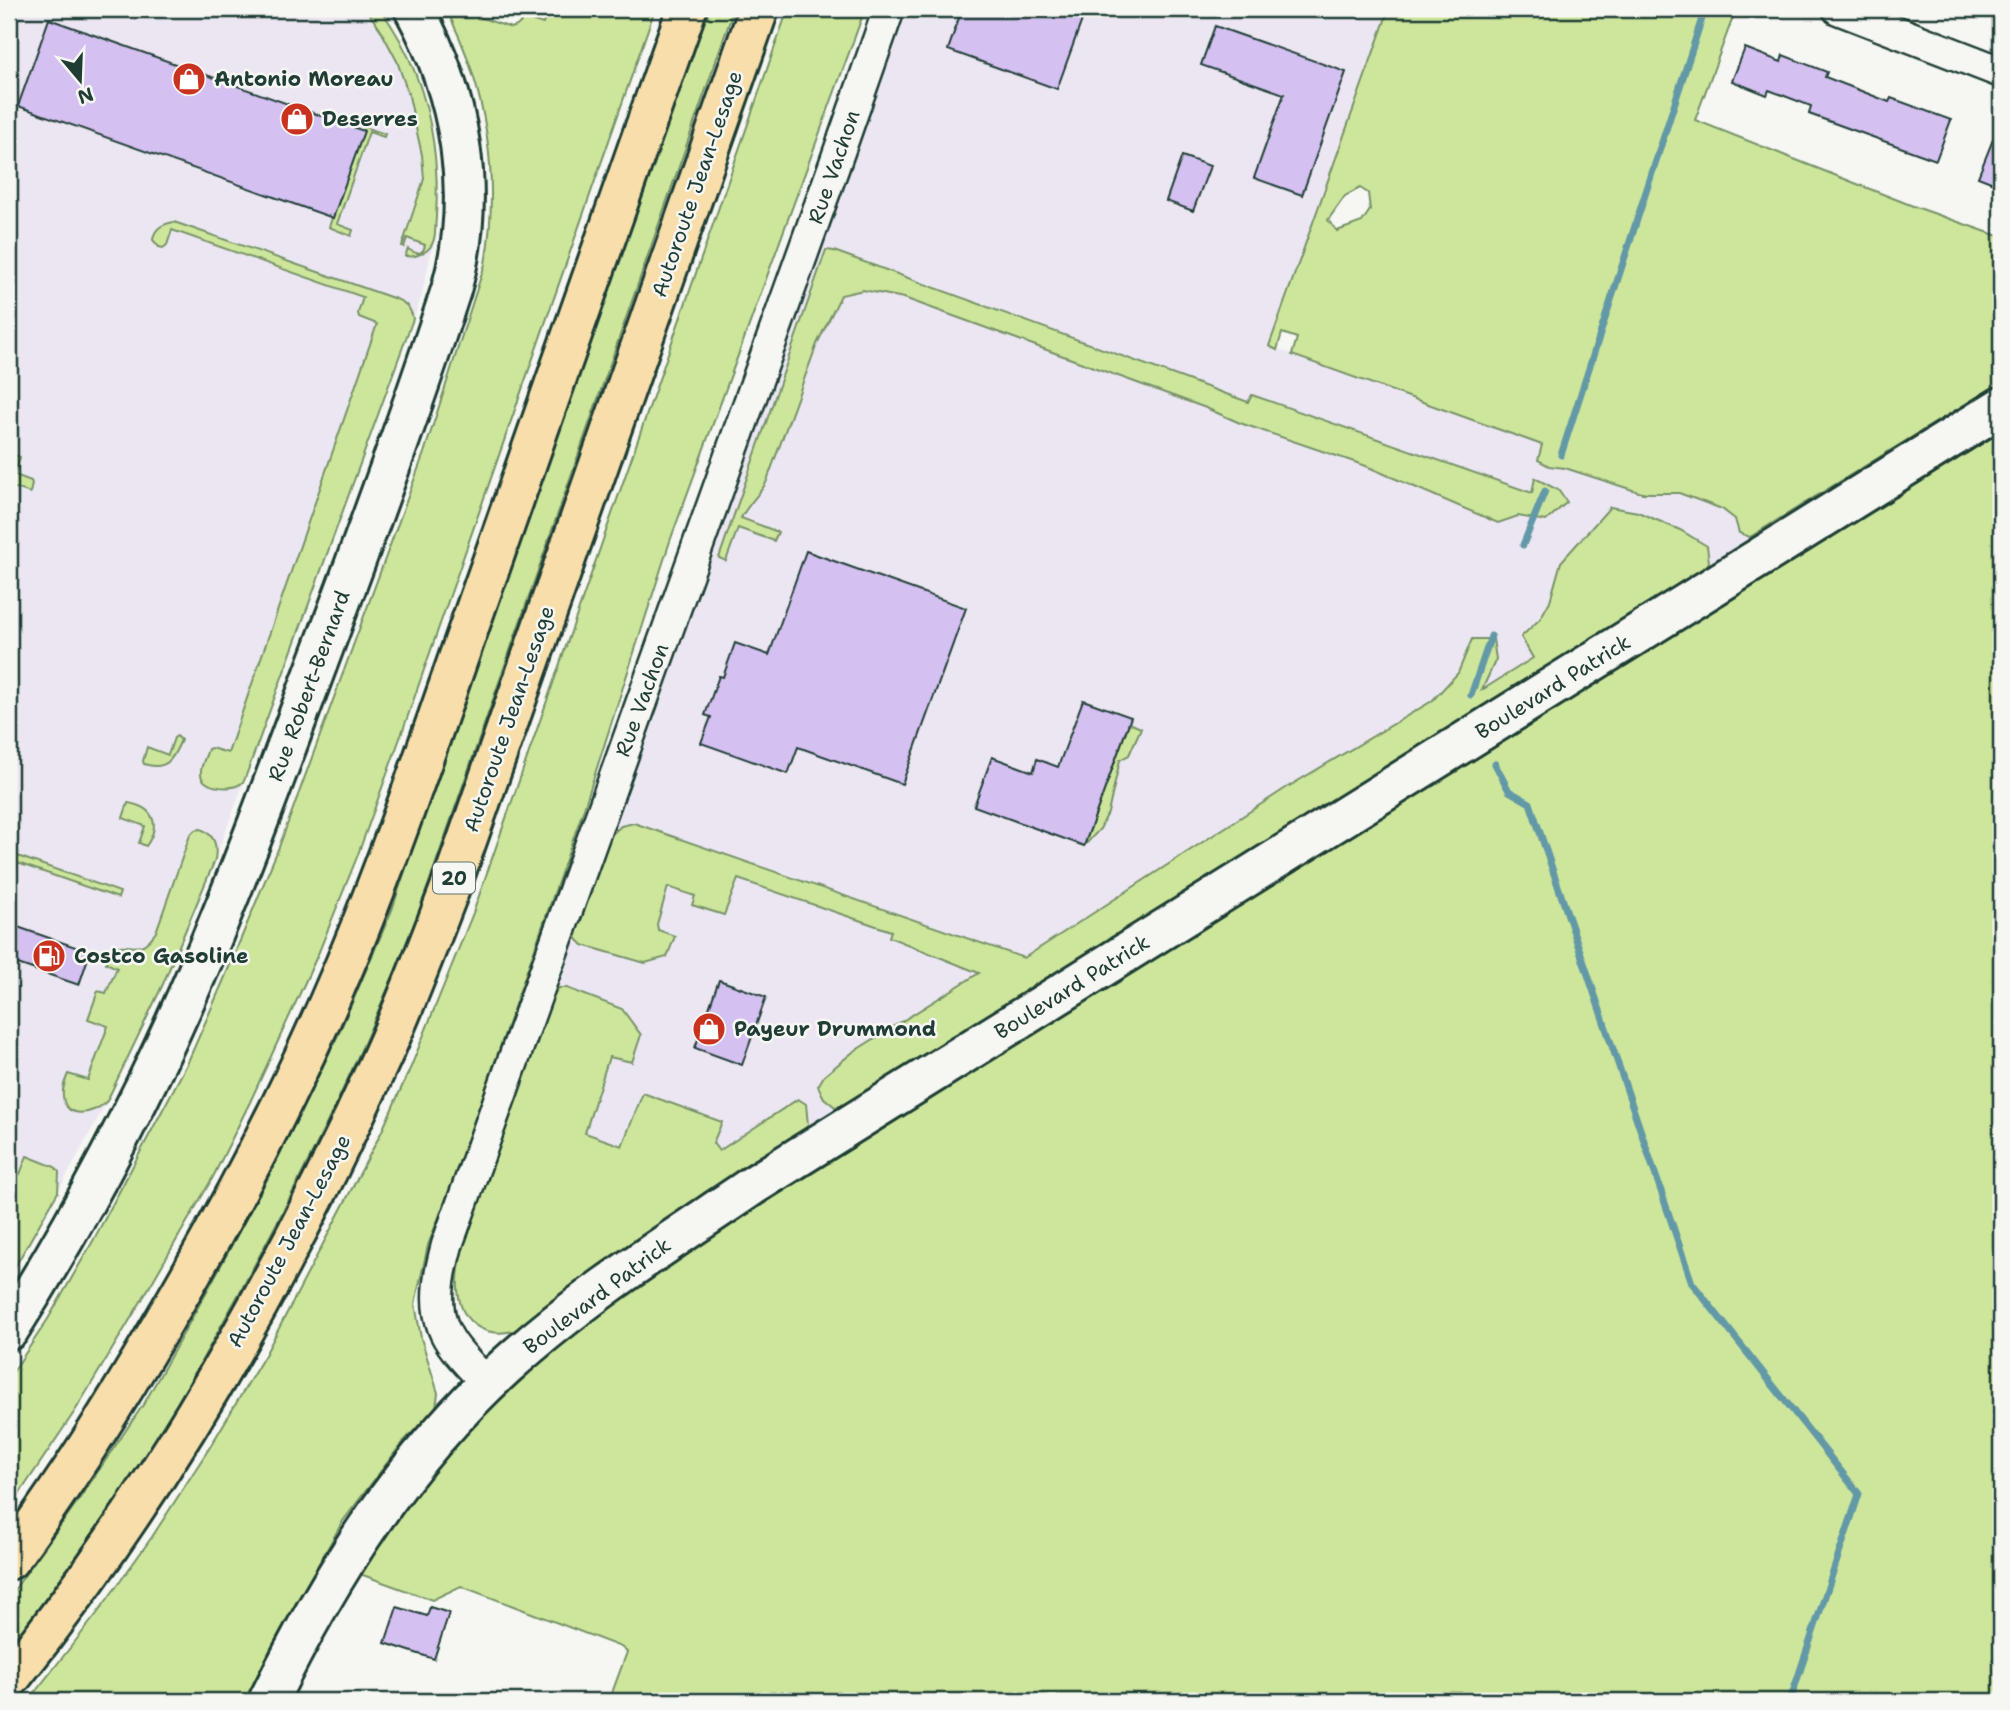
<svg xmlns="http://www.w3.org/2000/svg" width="2010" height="1710" viewBox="0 0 2010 1710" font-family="'Shantell Sans',sans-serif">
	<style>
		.built { fill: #ece6f2 }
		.green { fill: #cee69c; stroke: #769268; stroke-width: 2; fill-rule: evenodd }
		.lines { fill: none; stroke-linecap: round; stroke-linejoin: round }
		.stream { stroke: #6499a7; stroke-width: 7 }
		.building { fill: #d4c0f1; stroke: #1f3d34; stroke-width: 2 }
		.street-casing { stroke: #1f3d34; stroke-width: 35 }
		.secondary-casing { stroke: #1f3d34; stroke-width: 44 }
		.highway-casing { stroke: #1f3d34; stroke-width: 44 }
		.street { stroke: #f6f6f2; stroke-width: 30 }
		.secondary { stroke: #f6f6f2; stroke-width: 38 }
		.highway { stroke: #f8deab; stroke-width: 38 }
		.labels { text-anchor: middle; stroke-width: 5; stroke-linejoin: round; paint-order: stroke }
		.shield { fill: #f6f6f2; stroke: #60746d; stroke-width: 2 }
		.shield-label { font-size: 19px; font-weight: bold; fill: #1f3d34 }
		.poi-label { font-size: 21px; font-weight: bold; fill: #1f3d34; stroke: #f6f6f2; text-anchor: start }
		.street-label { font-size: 21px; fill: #1f3d34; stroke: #f6f6f2 }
	</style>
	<rect width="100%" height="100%" fill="#f6f6f2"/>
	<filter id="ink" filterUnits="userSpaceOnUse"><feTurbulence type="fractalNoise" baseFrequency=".0143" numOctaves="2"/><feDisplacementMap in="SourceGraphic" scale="14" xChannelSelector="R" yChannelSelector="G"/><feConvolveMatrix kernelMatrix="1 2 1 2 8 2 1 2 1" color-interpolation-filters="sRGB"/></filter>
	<g filter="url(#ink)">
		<!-- built -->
		<g class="built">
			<polygon points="13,9 380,9 389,22 404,48 416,76 432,134 436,168 437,202 434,240 421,298 299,634 215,860 163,984 107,1101 58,1192 9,1277 9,20"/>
			<polygon points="902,9 1389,9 1269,346 1542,445 1571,452 1722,509 1735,519 1739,533 1750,537 1703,571 804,1132 626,1246 520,1329 505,1334 487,1332 470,1321 461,1306 458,1292 458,1275 463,1245 610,836"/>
		</g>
		<!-- green -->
		<g class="green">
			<path d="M366,9H380C395,29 407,51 416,75C433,120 439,170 436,217C435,224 436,232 434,239C431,252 417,258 405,256L408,249C416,254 423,256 425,245L407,238L404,247L402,246L424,179L422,155L409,96L397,61L380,29Z"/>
			<path d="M446,9H468L473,15L511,28L517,26L525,18L543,24L548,9H655L404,727L357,857L318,954L250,1102L213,1177L143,1298L75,1411L9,1509V1378L48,1319L93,1241L187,1064L222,984L279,847L424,453L485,264C500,177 487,88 446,9Z"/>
			<path d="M705,9H734L417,917C363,1055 298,1188 226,1317C199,1365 173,1413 144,1459C101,1524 55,1586 9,1648V1597L80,1498L145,1402L212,1282L272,1170L339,1033L392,910L453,726Z"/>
			<polygon points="788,9 865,9 670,541 583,811 454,1178 428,1245 415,1304 421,1338 438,1393 436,1408 403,1442 343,1521 270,1650 245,1701 28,1701 96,1615 152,1537 210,1447 265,1355 381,1133 410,1069 473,913"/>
			<path d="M1389,9H1736L1695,120L1913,206L2001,237V382L1750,537L1739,533L1735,519L1722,509L1679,493H1642L1565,468L1549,466L1538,460L1542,445L1292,355L1297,338L1282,333L1277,350L1269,346ZM1360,188L1368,193L1370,210L1362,222L1337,231L1328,220L1345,196Z"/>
			<polygon points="364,127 385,134 384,137 369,132 337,224 353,230 351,236 329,227"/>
			<path d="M174,222L396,299C406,303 411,308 413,319L244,781C235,791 208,789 202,778C198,770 206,757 208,749L211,748L228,753L377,324L359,317L358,313L363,297L172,230L167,245L163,248L159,247L153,240C154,228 163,224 174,222Z"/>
			<path d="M826,250L834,251L1248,402L1252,395L1532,493L1535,478L1558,490L1567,502L1546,521L1518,516L1498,523L1366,466L1240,423L1206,408L904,298L863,290L841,295L817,344L766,483C758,496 748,504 741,518L778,532L774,541L738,528L726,561L719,558Z"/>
			<polygon points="2001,432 2001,1701 609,1701 627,1652 621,1647 461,1586 432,1600 360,1574 396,1517 454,1448 505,1392 556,1346 654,1274 852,1147"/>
			<polygon points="9,453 20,457 15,475 31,481 32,484 30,493 16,488 9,492"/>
			<polygon points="1610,507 1638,512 1680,530 1707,546 1709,562 1703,571 850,1103 835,1107 824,1098 818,1086 824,1076 853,1052 979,973 889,937 891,931 738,879 724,915 692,905 695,896 668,887 657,924 658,930 675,936 667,957 645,963 583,945 577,939 576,933 610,836 621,826 634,823 1024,958 1286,788 1432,701 1458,673 1472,639 1493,639 1496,659 1482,690 1533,658 1521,637 1540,619 1550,601 1561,562"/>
			<polygon points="1129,723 1141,728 1129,755 1120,760 1108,813 1100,829 1084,846"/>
			<path d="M177,736L181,740C173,759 167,771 144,764L143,761L147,747L168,755L174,738Z"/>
			<path d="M128,803C154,807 161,825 146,846L139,843L145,826L123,818Z"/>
			<path d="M201,829C216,836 217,846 215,860L163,984L107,1101C95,1114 65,1121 63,1096C62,1088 65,1081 68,1074L88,1080L108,1026L88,1019L98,991L106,993L117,968L106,963L112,948C131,939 137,959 156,932L190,835L195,830Z"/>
			<polygon points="9,853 120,892 118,898 9,860"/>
			<path d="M559,988H567L622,1009L641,1035L632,1062L609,1057L585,1133L622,1146L643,1093L722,1122L713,1143L719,1151L798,1099L806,1104L808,1125L804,1132L626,1246L520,1329C487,1340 460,1325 458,1289C457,1274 460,1260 463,1245L552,996Z"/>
			<polygon points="27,1156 55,1167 59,1172 58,1192 9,1277 9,1170 20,1174"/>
		</g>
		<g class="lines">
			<!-- stream -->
			<g class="stream">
				<polyline points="1561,455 1705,9"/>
				<polyline points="1523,545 1545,491"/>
				<polyline points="1471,695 1491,636"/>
				<polyline points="1495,764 1509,791 1530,803 1692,1283 1859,1494 1790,1701"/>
			</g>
		</g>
		<!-- building -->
		<g class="building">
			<polygon points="962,9 1086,9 1057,89 948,50"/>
			<polygon points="49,19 364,131 333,218 18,106"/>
			<polygon points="1215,26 1346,72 1302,195 1254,178 1284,94 1201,65"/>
			<polygon points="1745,48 1781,62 1783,55 1827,72 1825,77 1851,87 1889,102 1891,98 1951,120 1936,160 1809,114 1811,106 1769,90 1767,95 1732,81"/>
			<polygon points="2000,122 2001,122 2001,186 1978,177"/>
			<polygon points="1182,156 1210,166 1193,211 1166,201"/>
			<polygon points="806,551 966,608 902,784 798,747 788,774 701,743 711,717 705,715 719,676 723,677 735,643 769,655"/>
			<polygon points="1083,700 1131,717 1084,846 974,806 992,757 1033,772 1037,759 1058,767"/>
			<polygon points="9,924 90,952 79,985 9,961"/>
			<polygon points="719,980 766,997 742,1065 695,1048"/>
			<polygon points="397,1607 427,1616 430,1607 449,1613 434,1659 385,1643"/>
		</g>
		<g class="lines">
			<defs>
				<g id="street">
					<polyline points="1838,9 2001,72"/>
					<path d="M487,1384C472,1366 451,1349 443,1327C433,1301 440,1271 447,1245L834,166L889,9"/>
				</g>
				<g id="secondary">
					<path d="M9,1330C84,1212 149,1086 204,957C241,870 274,781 307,692C357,559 407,425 451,290C478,195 461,95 414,9"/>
					<path d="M268,1701C330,1575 402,1460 507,1365C582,1297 668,1243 752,1186L2001,407"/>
				</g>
				<g id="highway">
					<path d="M9,1560C63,1487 112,1410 158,1331C226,1216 289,1097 341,974C398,840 442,702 491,565C556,379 621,194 687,9"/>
					<path d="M9,1680C160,1494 280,1281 379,1063C406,1005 428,945 451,886L759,9"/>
				</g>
			</defs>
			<!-- street casing -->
			<use href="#street" class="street-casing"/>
			<!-- secondary casing -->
			<use href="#secondary" class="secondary-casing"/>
			<!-- highway casing -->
			<use href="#highway" class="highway-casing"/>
			<!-- street -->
			<use href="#street" class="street"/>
			<!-- secondary -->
			<use href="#secondary" class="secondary"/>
			<!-- highway -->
			<use href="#highway" class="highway"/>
		</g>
	</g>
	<!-- icons -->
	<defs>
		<symbol id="shop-disc" viewBox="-11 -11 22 22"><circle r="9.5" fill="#c8321e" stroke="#f6f6f2"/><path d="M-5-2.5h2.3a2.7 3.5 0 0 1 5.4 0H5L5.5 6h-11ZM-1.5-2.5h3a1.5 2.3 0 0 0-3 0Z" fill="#fff"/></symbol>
		<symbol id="fuel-disc" viewBox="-11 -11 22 22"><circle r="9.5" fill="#c8321e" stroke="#f6f6f2"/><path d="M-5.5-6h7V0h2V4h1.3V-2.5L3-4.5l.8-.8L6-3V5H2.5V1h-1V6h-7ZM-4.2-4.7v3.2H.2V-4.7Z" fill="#fff"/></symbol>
	</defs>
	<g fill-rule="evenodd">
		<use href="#shop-disc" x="170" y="60" width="38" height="38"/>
		<use href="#shop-disc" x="278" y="100" width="38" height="38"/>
		<use href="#fuel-disc" x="30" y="937" width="38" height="38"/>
		<use href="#shop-disc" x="690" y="1010" width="38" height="38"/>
	</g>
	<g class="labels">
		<!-- shield labels -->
		<rect class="shield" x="433" y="862.5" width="42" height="31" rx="5"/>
		<g class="shield-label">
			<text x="454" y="885">20</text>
		</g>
		<!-- poi labels -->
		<g class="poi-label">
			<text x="214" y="86">Antonio Moreau</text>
			<text x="322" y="126">Deserres</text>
			<text x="74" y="963">Costco Gasoline</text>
			<text x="734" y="1036">Payeur Drummond</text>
		</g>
		<!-- street labels -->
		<g class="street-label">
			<text transform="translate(834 167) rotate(-71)" y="7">Rue Vachon</text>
			<text transform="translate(697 184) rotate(-71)" y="7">Autoroute Jean-Lesage</text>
			<text transform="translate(309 686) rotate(-70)" y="7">Rue Robert-Bernard</text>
			<text transform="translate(1553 687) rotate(-32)" y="7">Boulevard Patrick</text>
			<text transform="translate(642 700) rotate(-70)" y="7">Rue Vachon</text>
			<text transform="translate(509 719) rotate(-71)" y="7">Autoroute Jean-Lesage</text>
			<text transform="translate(1072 987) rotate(-32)" y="7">Boulevard Patrick</text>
			<text transform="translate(289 1241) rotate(-62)" y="7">Autoroute Jean-Lesage</text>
			<text transform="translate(597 1296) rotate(-37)" y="7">Boulevard Patrick</text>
		</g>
	</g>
	<!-- margin -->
	<rect width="2010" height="1710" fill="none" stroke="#f6f6f2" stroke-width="35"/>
	<rect x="18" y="18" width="1975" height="1675" fill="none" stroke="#1f3d34" stroke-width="2.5" filter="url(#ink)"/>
	<!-- north arrow -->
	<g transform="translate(80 80) rotate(161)" stroke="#f6f6f2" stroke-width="5" paint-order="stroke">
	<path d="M0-5L12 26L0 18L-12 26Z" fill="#1f3d34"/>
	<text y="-10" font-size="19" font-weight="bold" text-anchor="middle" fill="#1f3d34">N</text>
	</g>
</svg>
